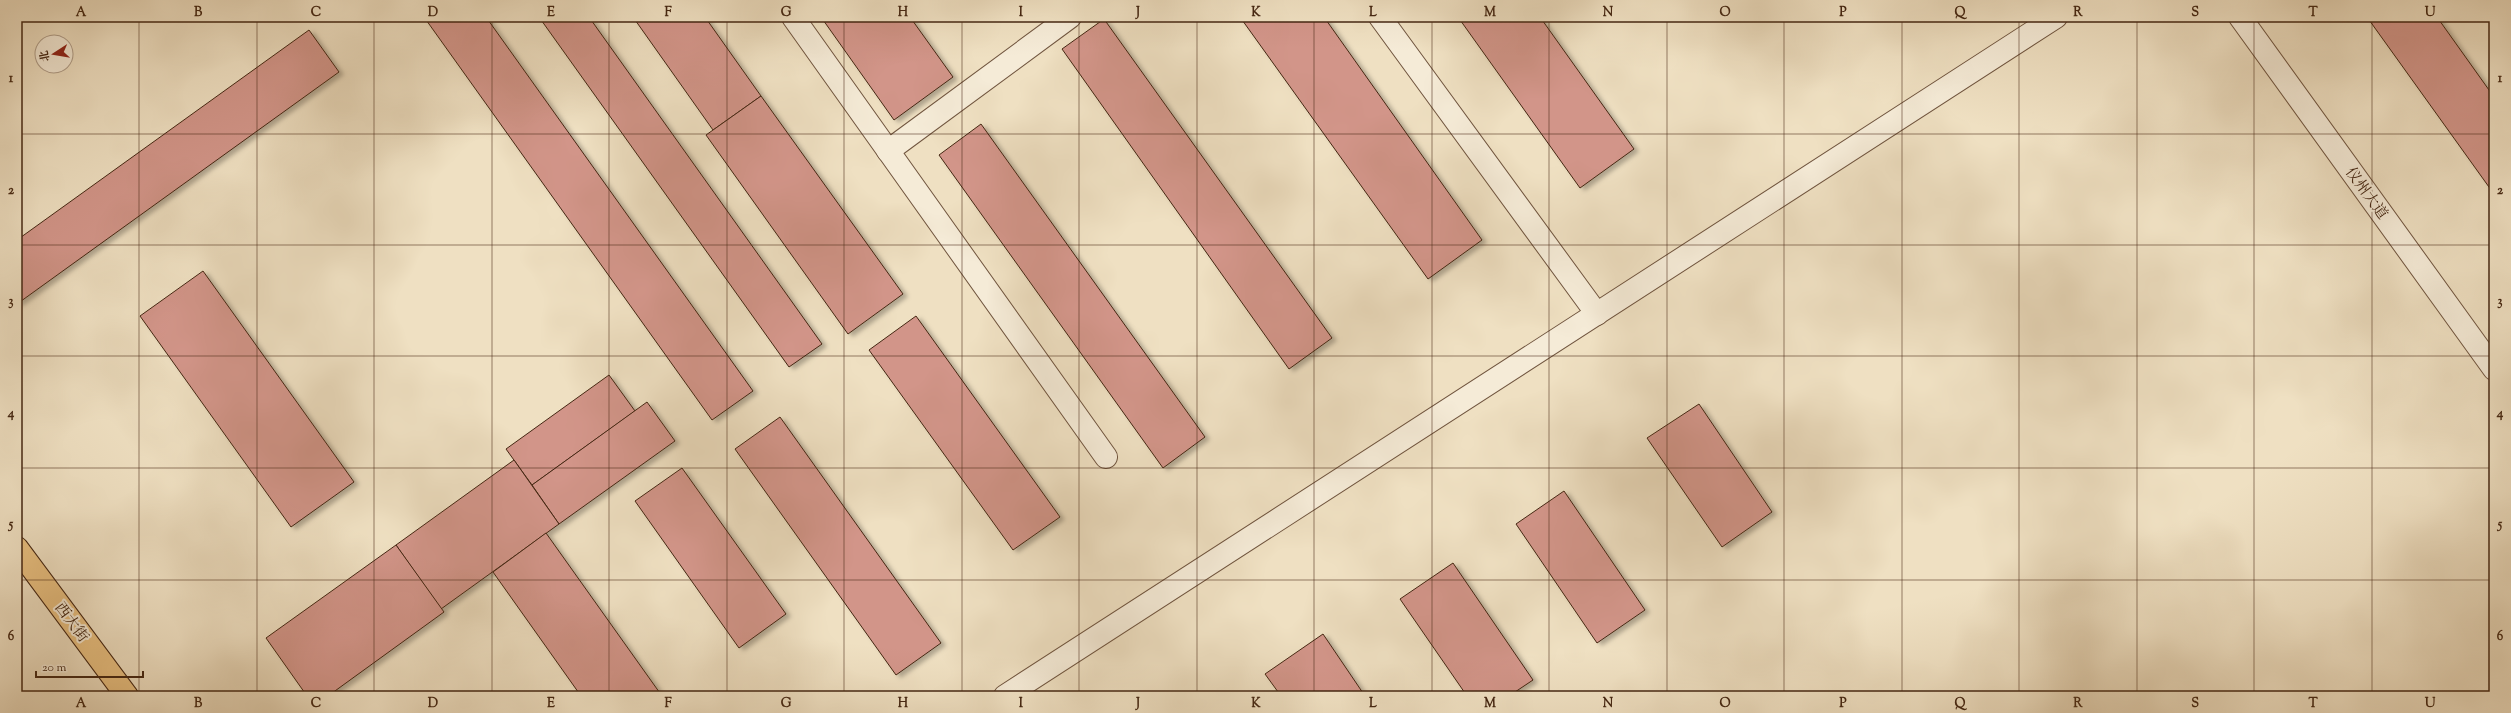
<svg xmlns="http://www.w3.org/2000/svg" width="2511" height="713" viewBox="0 0 2511 713" font-family="'Sorts Mill Goudy','Noto Serif SC',serif">
	<style>
		.building { fill: #d29589; stroke: #452713; filter: url(#shadow) }
		.lines { fill: none; stroke-linecap: round; stroke-linejoin: round }
		.minor-casing { stroke: #70553f; stroke-width: 24 }
		.tertiary-casing { stroke: #70553f; stroke-width: 24 }
		.trunk-casing { stroke: #452713; stroke-width: 24 }
		.minor { stroke: #f5ebd7; stroke-width: 22 }
		.tertiary { stroke: #f5ebd7; stroke-width: 22 }
		.trunk { stroke: #e8c081; stroke-width: 22 }
		.grid { fill: none; stroke: #452713; stroke-width: 1; stroke-opacity: 0.55 }
		.labels { text-anchor: middle; stroke-width: 4; stroke-linejoin: round; paint-order: stroke }
		.street-label { font-size: 15px; fill: #452713; stroke: #f5ebd7 }
		.neatline { fill: none; stroke: #452713; stroke-width: 1.5 }
		.grid-label { font-size: 13px; text-anchor: middle; font-weight: bold; fill: #452713 }
	</style>
	<defs>
		<filter id="shadow"><feDropShadow dx="4.5" dy="2.5" stdDeviation="2" flood-color="#0004"/></filter>
	</defs>
	<rect width="100%" height="100%" fill="#efe0c2"/>
	<filter id="stains"><feTurbulence type="fractalNoise" baseFrequency=".005" numOctaves="4"/><feColorMatrix values="0 0 0 0 .2 0 0 0 0 .09 0 0 0 0 .02 0 0 0 .5 -.17"/></filter>
	<radialGradient id="worn" r=".72"><stop offset=".6" stop-color="#630" stop-opacity="0"/><stop offset="1" stop-color="#630" stop-opacity=".3"/></radialGradient>
	<!-- building -->
	<g class="building">
		<polygon points="424,17 486,17 753,391 712,420"/>
		<polygon points="539,17 589,17 822,344 789,367"/>
		<polygon points="633,17 705,17 761,96 713,130"/>
		<polygon points="821,17 910,17 953,77 894,120"/>
		<polygon points="1240,17 1324,17 1482,240 1428,279"/>
		<polygon points="1458,17 1540,17 1634,149 1580,188"/>
		<polygon points="2367,17 2437,17 2494,97 2494,194"/>
		<polygon points="1104,19 1332,338 1289,369 1062,49"/>
		<polygon points="309,30 339,72 17,304 17,240"/>
		<polygon points="761,96 903,294 848,334 706,135"/>
		<polygon points="981,124 1205,437 1163,468 939,155"/>
		<polygon points="203,271 354,482 291,527 140,316"/>
		<polygon points="916,316 1060,517 1013,550 869,350"/>
		<polygon points="609,375 635,411 532,485 506,449"/>
		<polygon points="647,402 675,441 559,524 532,485"/>
		<polygon points="1699,404 1772,512 1722,547 1647,438"/>
		<polygon points="780,417 941,643 896,675 735,449"/>
		<polygon points="514,460 559,524 441,609 396,545"/>
		<polygon points="682,468 786,614 739,648 635,501"/>
		<polygon points="1564,491 1645,610 1597,643 1516,524"/>
		<polygon points="546,533 662,696 581,696 493,572"/>
		<polygon points="396,545 444,612 328,696 307,696 266,638"/>
		<polygon points="1453,563 1533,680 1509,696 1467,696 1400,599"/>
		<polygon points="1323,634 1365,696 1281,696 1265,674"/>
	</g>
	<g class="lines">
		<defs>
			<g id="minor">
				<polyline points="793,17 1106,457"/>
				<polyline points="1380,17 1597,314"/>
				<polyline points="888,151 1070,17"/>
				<polyline points="1005,696 2056,17"/>
			</g>
			<polyline id="tertiary" points="2240,17 2494,369"/>
			<polyline id="trunk" points="17,548 127,696"/>
		</defs>
		<!-- minor casing -->
		<use href="#minor" class="minor-casing"/>
		<!-- tertiary casing -->
		<use href="#tertiary" class="tertiary-casing"/>
		<!-- trunk casing -->
		<use href="#trunk" class="trunk-casing"/>
		<!-- minor -->
		<use href="#minor" class="minor"/>
		<!-- tertiary -->
		<use href="#tertiary" class="tertiary"/>
		<!-- trunk -->
		<use href="#trunk" class="trunk"/>
	</g>
	<!-- grid -->
	<path class="grid" d="M139,17V696M257,17V696M374,17V696M492,17V696M609,17V696M727,17V696M844,17V696M962,17V696M1079,17V696M1197,17V696M1314,17V696M1432,17V696M1549,17V696M1667,17V696M1784,17V696M1902,17V696M2019,17V696M2137,17V696M2254,17V696M2372,17V696M17,134H2494M17,245H2494M17,356H2494M17,468H2494M17,580H2494"/>
	<g class="labels">
		<!-- street labels -->
		<g class="street-label">
			<text transform="translate(2367 193) rotate(54)" y="5">仪州大道</text>
			<text transform="translate(72 622) rotate(53)" y="5">西大街</text>
		</g>
	</g>
	<!-- margin -->
	<rect width="2511" height="713" fill="none" stroke="#efe0c2" stroke-width="44"/>
	<!-- north arrow -->
	<g transform="translate(54 54) rotate(258)"><circle r="19" fill="#f5ebd7" stroke="#af9d89"/>
	<path d="M0-3L7 15L0 10L-7 15Z" fill="#8f2418"/>
	<text y="-6" font-size="11" font-weight="bold" text-anchor="middle" fill="#452713">北</text>
	</g>
	<!-- scale -->
	<path d="M36 671v6h107v-6" fill="none" stroke="#452713" stroke-width="2"/>
	<text x="42" y="671" font-size="12" fill="#452713" stroke="#f5ebd7" stroke-width="3" paint-order="stroke">20 m</text>
	<rect x="22" y="22" width="2467" height="669" class="neatline"/>
	<g class="grid-label">
		<text x="81" y="16">A</text>
		<text x="198" y="16">B</text>
		<text x="316" y="16">C</text>
		<text x="433" y="16">D</text>
		<text x="551" y="16">E</text>
		<text x="668" y="16">F</text>
		<text x="786" y="16">G</text>
		<text x="903" y="16">H</text>
		<text x="1021" y="16">I</text>
		<text x="1138" y="16">J</text>
		<text x="1256" y="16">K</text>
		<text x="1373" y="16">L</text>
		<text x="1490" y="16">M</text>
		<text x="1608" y="16">N</text>
		<text x="1725" y="16">O</text>
		<text x="1843" y="16">P</text>
		<text x="1960" y="16">Q</text>
		<text x="2078" y="16">R</text>
		<text x="2195" y="16">S</text>
		<text x="2313" y="16">T</text>
		<text x="2430" y="16">U</text>
		<text x="11" y="82">1</text>
		<text x="2500" y="82">1</text>
		<text x="11" y="194">2</text>
		<text x="2500" y="194">2</text>
		<text x="11" y="305">3</text>
		<text x="2500" y="305">3</text>
		<text x="11" y="417">4</text>
		<text x="2500" y="417">4</text>
		<text x="11" y="528">5</text>
		<text x="2500" y="528">5</text>
		<text x="11" y="640">6</text>
		<text x="2500" y="640">6</text>
		<text x="81" y="707">A</text>
		<text x="198" y="707">B</text>
		<text x="316" y="707">C</text>
		<text x="433" y="707">D</text>
		<text x="551" y="707">E</text>
		<text x="668" y="707">F</text>
		<text x="786" y="707">G</text>
		<text x="903" y="707">H</text>
		<text x="1021" y="707">I</text>
		<text x="1138" y="707">J</text>
		<text x="1256" y="707">K</text>
		<text x="1373" y="707">L</text>
		<text x="1490" y="707">M</text>
		<text x="1608" y="707">N</text>
		<text x="1725" y="707">O</text>
		<text x="1843" y="707">P</text>
		<text x="1960" y="707">Q</text>
		<text x="2078" y="707">R</text>
		<text x="2195" y="707">S</text>
		<text x="2313" y="707">T</text>
		<text x="2430" y="707">U</text>
	</g>
	<rect width="100%" height="100%" filter="url(#stains)"/>
	<rect width="100%" height="100%" fill="url(#worn)"/>
</svg>
